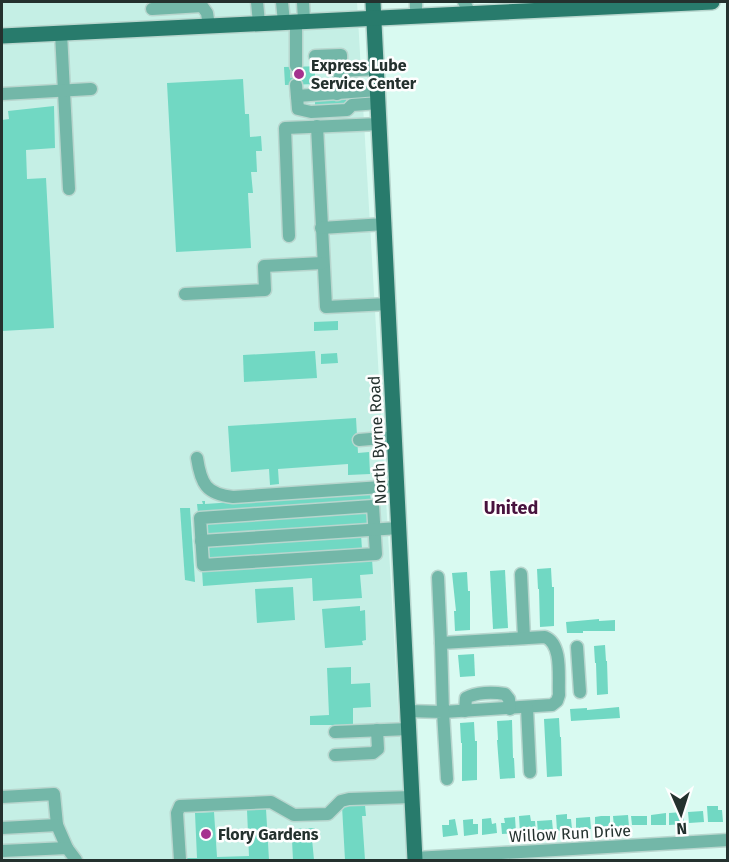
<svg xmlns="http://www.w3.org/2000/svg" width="729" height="862" viewBox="0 0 729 862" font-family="'Fira Sans',sans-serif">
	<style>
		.built { fill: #c5efe5 }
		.building { fill: #71d8c3 }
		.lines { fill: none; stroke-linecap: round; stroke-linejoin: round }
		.minor-tunnel { stroke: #b5d2ca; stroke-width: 12; stroke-dasharray: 12 6; stroke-linecap: butt }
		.minor-casing { stroke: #b8d6ce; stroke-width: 15 }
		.major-casing { stroke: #b8d6ce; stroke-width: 18 }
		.minor { stroke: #73b7a8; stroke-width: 12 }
		.major { stroke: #287b6c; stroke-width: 15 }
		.poi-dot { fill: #a5338f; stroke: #fefefe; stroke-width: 2 }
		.labels { text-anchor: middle; stroke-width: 5; stroke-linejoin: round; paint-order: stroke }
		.poi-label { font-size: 16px; font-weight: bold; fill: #24312e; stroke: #fefefe; text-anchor: start }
		.street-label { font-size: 16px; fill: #24312e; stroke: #fefefe }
		.neighbourhood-label { font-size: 18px; font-weight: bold; fill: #48123e; stroke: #fefefe }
	</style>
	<rect width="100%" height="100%" fill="#d9faf1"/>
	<!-- built -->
	<polygon class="built" points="2,2 357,2 407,860 2,860"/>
	<!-- building -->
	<g class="building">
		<polygon points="328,66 328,73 315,73 315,84 285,85 284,67"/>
		<polygon points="243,79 245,114 249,114 250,137 261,136 262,151 256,151 257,172 251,172 253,193 248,193 251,248 176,252 167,83"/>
		<polygon points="346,98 347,109 315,110 315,100"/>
		<polygon points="54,106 55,148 26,150 27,179 46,178 54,328 2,331 2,120 9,119 8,111"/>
		<polygon points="338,321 338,330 314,331 314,322"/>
		<polygon points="315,351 317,378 244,382 243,355"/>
		<polygon points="337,353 338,363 321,364 321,354"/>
		<polygon points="356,418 358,453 369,452 370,474 348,475 348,464 278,469 279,484 270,485 269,469 231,472 228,426"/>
		<polygon points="370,493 371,501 198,513 197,504 203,504 202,501 205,501 205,504"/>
		<polygon points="180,508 190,508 195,582 185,580"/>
		<polygon points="368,513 369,524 207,535 206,523"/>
		<polygon points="361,535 362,549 208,559 207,546"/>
		<polygon points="372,559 373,574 360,575 362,598 313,601 312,578 203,586 202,570"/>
		<polygon points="551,568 552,587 554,587 554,626 540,627 539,589 538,589 537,569"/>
		<polygon points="505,570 508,628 493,629 490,571"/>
		<polygon points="467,572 468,591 470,591 470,630 455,631 454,611 456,611 452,573"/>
		<polygon points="293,587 295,620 257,623 255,589"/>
		<polygon points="360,606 360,611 365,610 366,640 362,641 363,645 325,648 322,609"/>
		<polygon points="599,619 599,621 615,620 615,631 583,631 583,633 567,633 566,622"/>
		<polygon points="605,645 606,661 607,661 608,694 597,695 596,663 595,663 594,646"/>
		<polygon points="474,654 475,676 460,677 458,655"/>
		<polygon points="351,667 351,684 370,683 371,707 353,708 353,725 310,725 310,716 329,715 327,668"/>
		<polygon points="619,707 620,718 571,721 570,709 587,708 587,710"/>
		<polygon points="559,718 560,737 561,737 562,776 547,777 544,719"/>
		<polygon points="512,720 513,758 514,758 515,778 500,779 497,740 498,740 497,721"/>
		<polygon points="474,722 475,741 477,741 477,780 462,781 462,743 461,743 460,723"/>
		<polygon points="365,805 366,816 362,816 365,860 345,860 342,806"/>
		<polygon points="707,806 718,806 718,810 722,810 723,822 708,822"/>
		<polygon points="266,809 269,860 182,860 182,858 197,858 195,813 214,812 217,857 249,856 247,810"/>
		<polygon points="703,811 704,822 689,823 688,812"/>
		<polygon points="683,812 684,824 669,825 669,813"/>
		<polygon points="666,813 666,825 651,825 651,815"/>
		<polygon points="567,814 567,819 571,819 572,829 557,831 556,815"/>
		<polygon points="530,815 531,821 535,821 536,832 520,833 519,816"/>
		<polygon points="628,815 629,827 614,827 613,816"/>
		<polygon points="601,816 610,816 610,828 595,828 595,817"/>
		<polygon points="631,816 647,816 647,825 632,825"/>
		<polygon points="515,817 516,833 502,834 501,823 505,823 504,818"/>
		<polygon points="590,817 591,829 576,829 576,818"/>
		<polygon points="491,818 492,824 496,823 497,833 482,835 482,819"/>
		<polygon points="455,819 458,835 443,837 442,825 449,825 449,820"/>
		<polygon points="473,819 473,824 478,824 478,834 464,836 463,820"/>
		<polygon points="552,820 553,831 538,832 537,821"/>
		<polygon points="315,828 315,839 312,839 314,860 293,860 292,840 289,840 289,829"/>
	</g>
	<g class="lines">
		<!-- minor-tunnel -->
		<polyline class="minor-tunnel" points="296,66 296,85"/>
		<defs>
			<g id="minor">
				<polyline points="257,2 259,23"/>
				<polyline points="282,2 284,22"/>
				<polyline points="303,2 304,21"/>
				<polyline points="416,2 416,15"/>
				<polyline points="464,2 470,13"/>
				<polyline points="152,9 202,6 207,13 209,26"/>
				<polyline points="296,21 296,66"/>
				<polyline points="61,33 69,189"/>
				<polyline points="315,56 341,55 341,71 377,69"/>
				<polyline points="296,85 298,109 311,112 347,110 352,105 379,103"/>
				<polyline points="2,94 91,89"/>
				<polyline points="337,94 341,71"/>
				<polyline points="297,96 378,90"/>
				<polyline points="317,126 326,307 389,304"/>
				<polyline points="321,228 385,224"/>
				<polyline points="289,236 285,128 380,124"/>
				<polyline points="185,294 265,290 264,266 323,263"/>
				<polyline points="359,440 395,437"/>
				<path d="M197,458C201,484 206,494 233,497L397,486"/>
				<polygon points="373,506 376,554 203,565 200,518"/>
				<polyline points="201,541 399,528"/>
				<polyline points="521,574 524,638"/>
				<polyline points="438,577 441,643"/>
				<path d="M545,637C563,644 558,678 559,695L557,701L552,705L443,712L441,643Z"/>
				<polyline points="577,647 580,692"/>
				<polyline points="527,708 530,772"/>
				<polyline points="408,711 443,712 447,779"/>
				<path d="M465,711L466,698C476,692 493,692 505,694L509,699L510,709"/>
				<polyline points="335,732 409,729"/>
				<polyline points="335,755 373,753 378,749 377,730"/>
				<polyline points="2,797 54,794 57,825"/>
				<polyline points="2,828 57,825 67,848"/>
				<polyline points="2,851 67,848 76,860"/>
				<polyline points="415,858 728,840"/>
				<polyline points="180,860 177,813 180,806 271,802 294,815 328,814 341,801 349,799 412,797"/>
			</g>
			<g id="major">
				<polyline points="373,2 415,860"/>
				<polyline points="2,36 712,2"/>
			</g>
		</defs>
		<!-- minor casing -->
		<use href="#minor" class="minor-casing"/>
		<!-- major casing -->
		<use href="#major" class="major-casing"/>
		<!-- minor -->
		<use href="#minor" class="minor"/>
		<!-- major -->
		<use href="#major" class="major"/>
	</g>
	<!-- markers -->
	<g class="poi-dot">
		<circle cx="299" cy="74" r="6"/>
		<circle cx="206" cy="834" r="6"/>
	</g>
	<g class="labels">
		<!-- poi labels -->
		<g class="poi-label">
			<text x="311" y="71">Express Lube<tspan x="311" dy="18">Service Center</tspan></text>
			<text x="218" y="840">Flory Gardens</text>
		</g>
		<!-- street labels -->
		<g class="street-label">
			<text transform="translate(377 440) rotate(-93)" y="6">North Byrne Road</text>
			<text transform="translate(570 833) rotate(-3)" y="6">Willow Run Drive</text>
		</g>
		<!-- neighbourhood labels -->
		<g class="neighbourhood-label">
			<text x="511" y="514">United</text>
		</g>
	</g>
	<!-- border -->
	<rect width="729" height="862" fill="none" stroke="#24312e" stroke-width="6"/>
	<!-- north arrow -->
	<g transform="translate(681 814) rotate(177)" stroke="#fefefe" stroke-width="4.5" paint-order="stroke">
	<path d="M0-4.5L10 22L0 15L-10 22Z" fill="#24312e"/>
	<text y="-9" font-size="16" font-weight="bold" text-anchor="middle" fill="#24312e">N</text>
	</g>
</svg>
